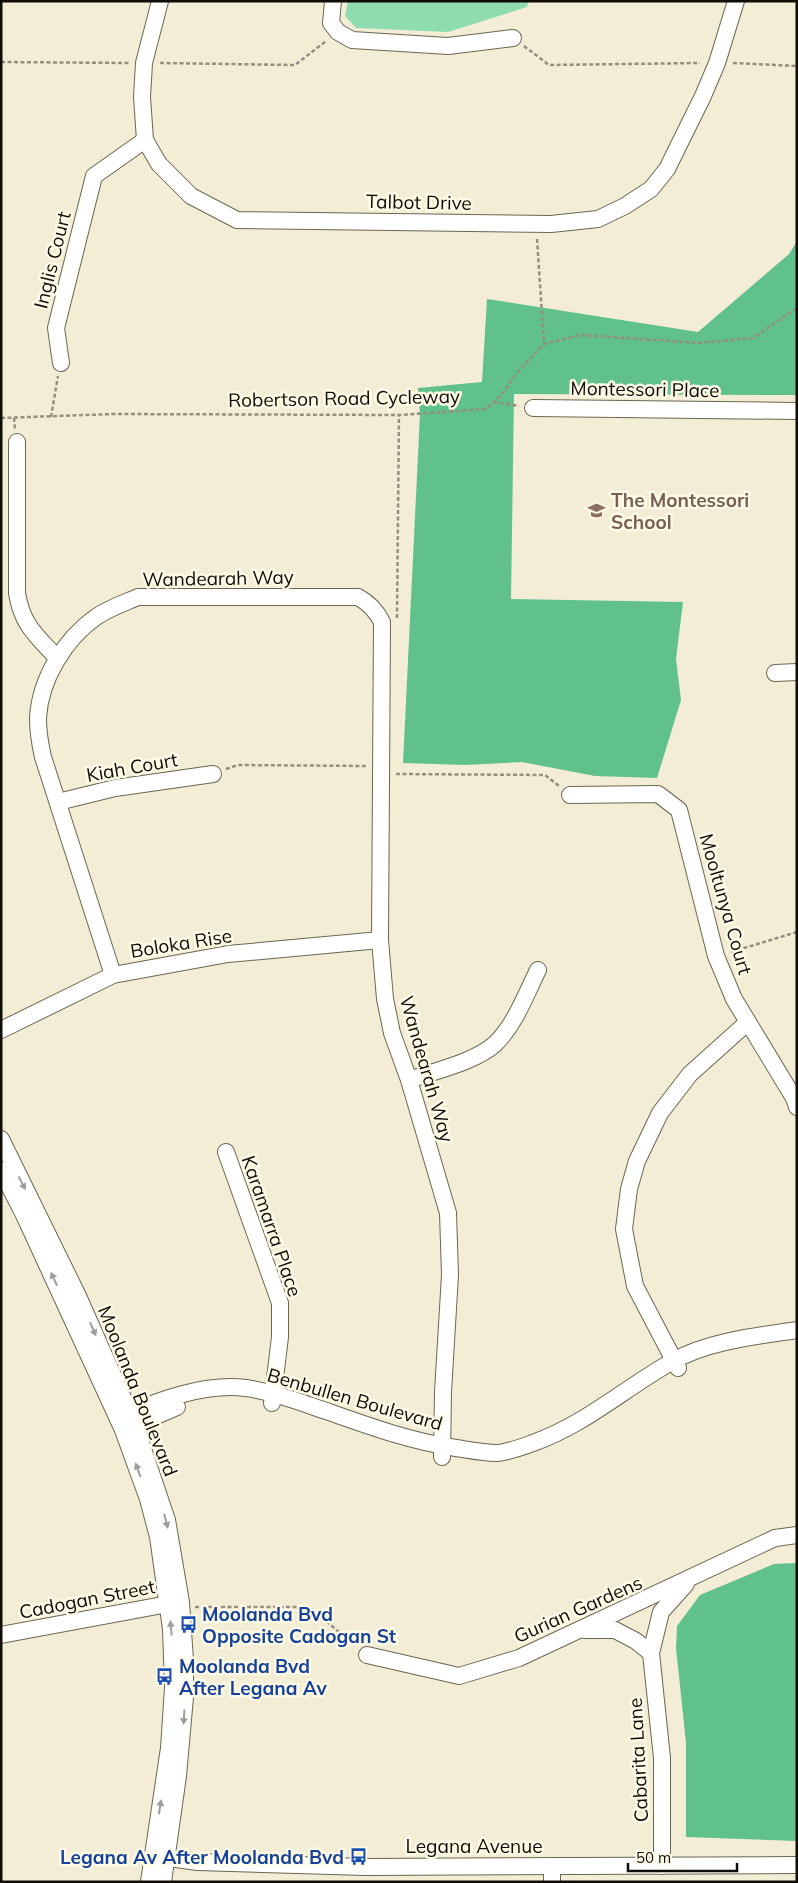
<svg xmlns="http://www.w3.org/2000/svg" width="798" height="1883" viewBox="0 0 798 1883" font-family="Mulish,sans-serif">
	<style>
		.green { fill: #8edcaf }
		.forest { fill: #60c18d }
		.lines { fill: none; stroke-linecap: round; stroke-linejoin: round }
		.minor-casing { stroke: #6b6651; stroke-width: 18 }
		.path { stroke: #948f7f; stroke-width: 2.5; stroke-dasharray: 4 2.5; stroke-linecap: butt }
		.minor { stroke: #fff; stroke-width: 16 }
		.oneway { fill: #9f9e9b }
		.labels { text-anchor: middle; stroke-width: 5; stroke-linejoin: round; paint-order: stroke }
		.street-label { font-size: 19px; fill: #0f0d06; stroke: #fffbe7 }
		.education-label { font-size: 19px; font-weight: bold; fill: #785e54; stroke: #fffbe7; text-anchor: start }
		.transit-label { font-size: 19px; font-weight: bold; fill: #164399; stroke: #fffbe7; text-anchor: start }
	</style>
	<rect width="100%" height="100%" fill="#f3edd5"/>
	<!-- green -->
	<polygon class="green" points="348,1 529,1 527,7 448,32 356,28 345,16"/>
	<!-- forest -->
	<g class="forest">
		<polygon points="797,241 797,395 514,394 511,599 683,602 676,659 681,700 657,778 595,776 522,762 465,765 403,763 420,414 418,388 482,382 487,299 698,332 789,254"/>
		<polygon points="797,1563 797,1841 686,1837 686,1743 676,1648 677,1626 700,1595 774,1564"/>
	</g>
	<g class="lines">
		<defs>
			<g id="minor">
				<polyline points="160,1 144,63 142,97 145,140 159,164 191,196 237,220 551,224 598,219 625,206 651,189 667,169 703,96 717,63 736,1"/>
				<polyline points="333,1 331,23 338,32 352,40 448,46 513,38"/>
				<polyline points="61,363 56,328 94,176 145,140"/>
				<polyline points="533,408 797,411"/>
				<path d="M17,442V593C22,625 36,635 57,658"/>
				<polyline points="775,673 797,672"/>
				<polyline points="570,795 658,794 679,810 716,956 734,999 794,1098 797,1107"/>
				<polyline points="58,802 115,788 213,774"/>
				<path d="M113,975L43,757C40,744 38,731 38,718C40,679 65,639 96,617C109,608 124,603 138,597H358C369,603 376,610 382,622L380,940L385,999L392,1033L409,1080L448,1213L450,1275L443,1392L442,1457"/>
				<polyline points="1,1030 113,975 228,954 380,940"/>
				<path d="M409,1080C434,1071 475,1062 495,1044C515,1025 526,994 538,970"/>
				<polyline points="1,1139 78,1296 135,1425 167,1520 181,1602 185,1660 185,1697 178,1776 163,1882"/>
				<polyline points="226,1152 280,1303 280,1337 272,1403"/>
				<polyline points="1,1170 24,1215 123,1430 148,1499 158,1537 171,1629 173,1688 169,1748 149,1882"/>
				<polyline points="678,1368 635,1286 624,1229 629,1189 637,1161 660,1113 690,1074 748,1022"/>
				<path d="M122,1417C157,1400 206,1383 246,1388C274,1392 302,1403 329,1412C372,1427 410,1441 456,1448C469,1450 483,1453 497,1453C509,1452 522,1447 533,1443C586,1424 625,1388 673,1361C708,1341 757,1336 797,1330"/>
				<polyline points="126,1429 177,1407"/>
				<polyline points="585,1630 615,1630 636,1641 651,1653"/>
				<polyline points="1,1635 179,1602"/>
				<polyline points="367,1655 459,1676 519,1658 775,1538 797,1535"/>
				<polyline points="154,1856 198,1862 365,1867 797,1865"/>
				<polyline points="552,1866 552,1882"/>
				<polyline points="662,1866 662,1758 651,1653 661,1612 686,1584"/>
			</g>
		</defs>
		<!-- minor casing -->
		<use href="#minor" class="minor-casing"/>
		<!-- path -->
		<g class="path">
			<polyline points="524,46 549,65 700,63"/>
			<polyline points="1,62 130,63"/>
			<polyline points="160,63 295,65 326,41"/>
			<polyline points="733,63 797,66"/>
			<polyline points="537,239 544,344"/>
			<polyline points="493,402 519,406"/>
			<polyline points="51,417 58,376"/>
			<polyline points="1,418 114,414 399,415 486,409 501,395 517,373 544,344 581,335 699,343 753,338 797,308"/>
			<polyline points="14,418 15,429"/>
			<polyline points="397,618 399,415"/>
			<polyline points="226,769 238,765 367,766"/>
			<polyline points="396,774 545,775 559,786"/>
			<polyline points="731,952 797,932"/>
			<polyline points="195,1607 309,1607 356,1646"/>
		</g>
		<!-- minor -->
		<use href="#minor" class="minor"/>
	</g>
	<!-- one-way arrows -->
	<defs><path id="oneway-solid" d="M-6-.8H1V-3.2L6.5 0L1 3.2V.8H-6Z" transform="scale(1.25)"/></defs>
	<g class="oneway">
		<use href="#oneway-solid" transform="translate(22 1183) rotate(62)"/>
		<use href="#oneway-solid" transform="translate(54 1279) rotate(-115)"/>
		<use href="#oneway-solid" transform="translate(93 1329) rotate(66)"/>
		<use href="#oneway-solid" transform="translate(138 1470) rotate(-110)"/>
		<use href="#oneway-solid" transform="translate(166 1521) rotate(76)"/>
		<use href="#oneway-solid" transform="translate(171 1628) rotate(-95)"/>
		<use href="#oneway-solid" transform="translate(184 1717) rotate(93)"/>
		<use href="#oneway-solid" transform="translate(160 1807) rotate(-81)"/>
	</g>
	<!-- icons -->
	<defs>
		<symbol id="school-bare" viewBox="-9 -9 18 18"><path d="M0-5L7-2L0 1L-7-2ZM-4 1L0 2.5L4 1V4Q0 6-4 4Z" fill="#8d6e63" stroke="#fffbe7" stroke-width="2.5" paint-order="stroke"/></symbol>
		<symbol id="bus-bare" viewBox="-9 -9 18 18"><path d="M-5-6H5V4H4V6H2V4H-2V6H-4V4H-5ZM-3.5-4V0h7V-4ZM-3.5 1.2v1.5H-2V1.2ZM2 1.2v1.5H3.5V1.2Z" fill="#1a4fb4" stroke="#fffbe7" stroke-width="2.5" paint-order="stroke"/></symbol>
	</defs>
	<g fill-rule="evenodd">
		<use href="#school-bare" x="584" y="498" width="25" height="25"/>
		<use href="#bus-bare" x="176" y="1612" width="25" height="25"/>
		<use href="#bus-bare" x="152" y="1664" width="25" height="25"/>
		<use href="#bus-bare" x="346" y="1844" width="25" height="25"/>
	</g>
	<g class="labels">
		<!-- street labels -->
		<g class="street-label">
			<text transform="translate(419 202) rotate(1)" y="7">Talbot Drive</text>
			<text transform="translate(52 260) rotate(-76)" y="7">Inglis Court</text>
			<text transform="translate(645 389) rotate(1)" y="7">Montessori Place</text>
			<text transform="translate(344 398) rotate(-1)" y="7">Robertson Road Cycleway</text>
			<text transform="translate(218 578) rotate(-1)" y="7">Wandearah Way</text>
			<text transform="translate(132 767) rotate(-10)" y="7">Kiah Court</text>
			<text transform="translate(726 904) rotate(74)" y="7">Mooltunya Court</text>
			<text transform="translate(181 943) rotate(-9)" y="7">Boloka Rise</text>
			<text transform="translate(427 1069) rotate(74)" y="7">Wandearah Way</text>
			<text transform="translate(272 1226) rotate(71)" y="7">Karamarra Place</text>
			<text transform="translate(138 1391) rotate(68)" y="7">Moolanda Boulevard</text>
			<text transform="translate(355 1399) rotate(16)" y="7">Benbullen Boulevard</text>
			<text transform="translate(87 1599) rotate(-11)" y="7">Cadogan Street</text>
			<text transform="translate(578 1609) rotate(-24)" y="7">Gurian Gardens</text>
			<text transform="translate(638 1760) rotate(-93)" y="7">Cabarita Lane</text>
			<text x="474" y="1853">Legana Avenue</text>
		</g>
		<!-- education labels -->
		<g class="education-label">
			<text x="611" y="507">The Montessori<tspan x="611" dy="22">School</tspan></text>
		</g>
		<!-- transit labels -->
		<g class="transit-label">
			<text x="202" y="1621">Moolanda Bvd<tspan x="202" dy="22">Opposite Cadogan St</tspan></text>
			<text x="179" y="1673">Moolanda Bvd<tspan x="179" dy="22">After Legana Av</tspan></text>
			<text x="344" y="1864" text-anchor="end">Legana Av After Moolanda Bvd</text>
		</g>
	</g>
	<!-- border -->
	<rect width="798" height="1883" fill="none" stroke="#0f0d06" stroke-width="5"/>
	<!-- scale -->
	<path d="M628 1863v8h109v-8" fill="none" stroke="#0f0d06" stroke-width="2.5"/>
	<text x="636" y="1863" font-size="15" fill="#0f0d06" stroke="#fffbe7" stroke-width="4" paint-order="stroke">50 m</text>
</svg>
